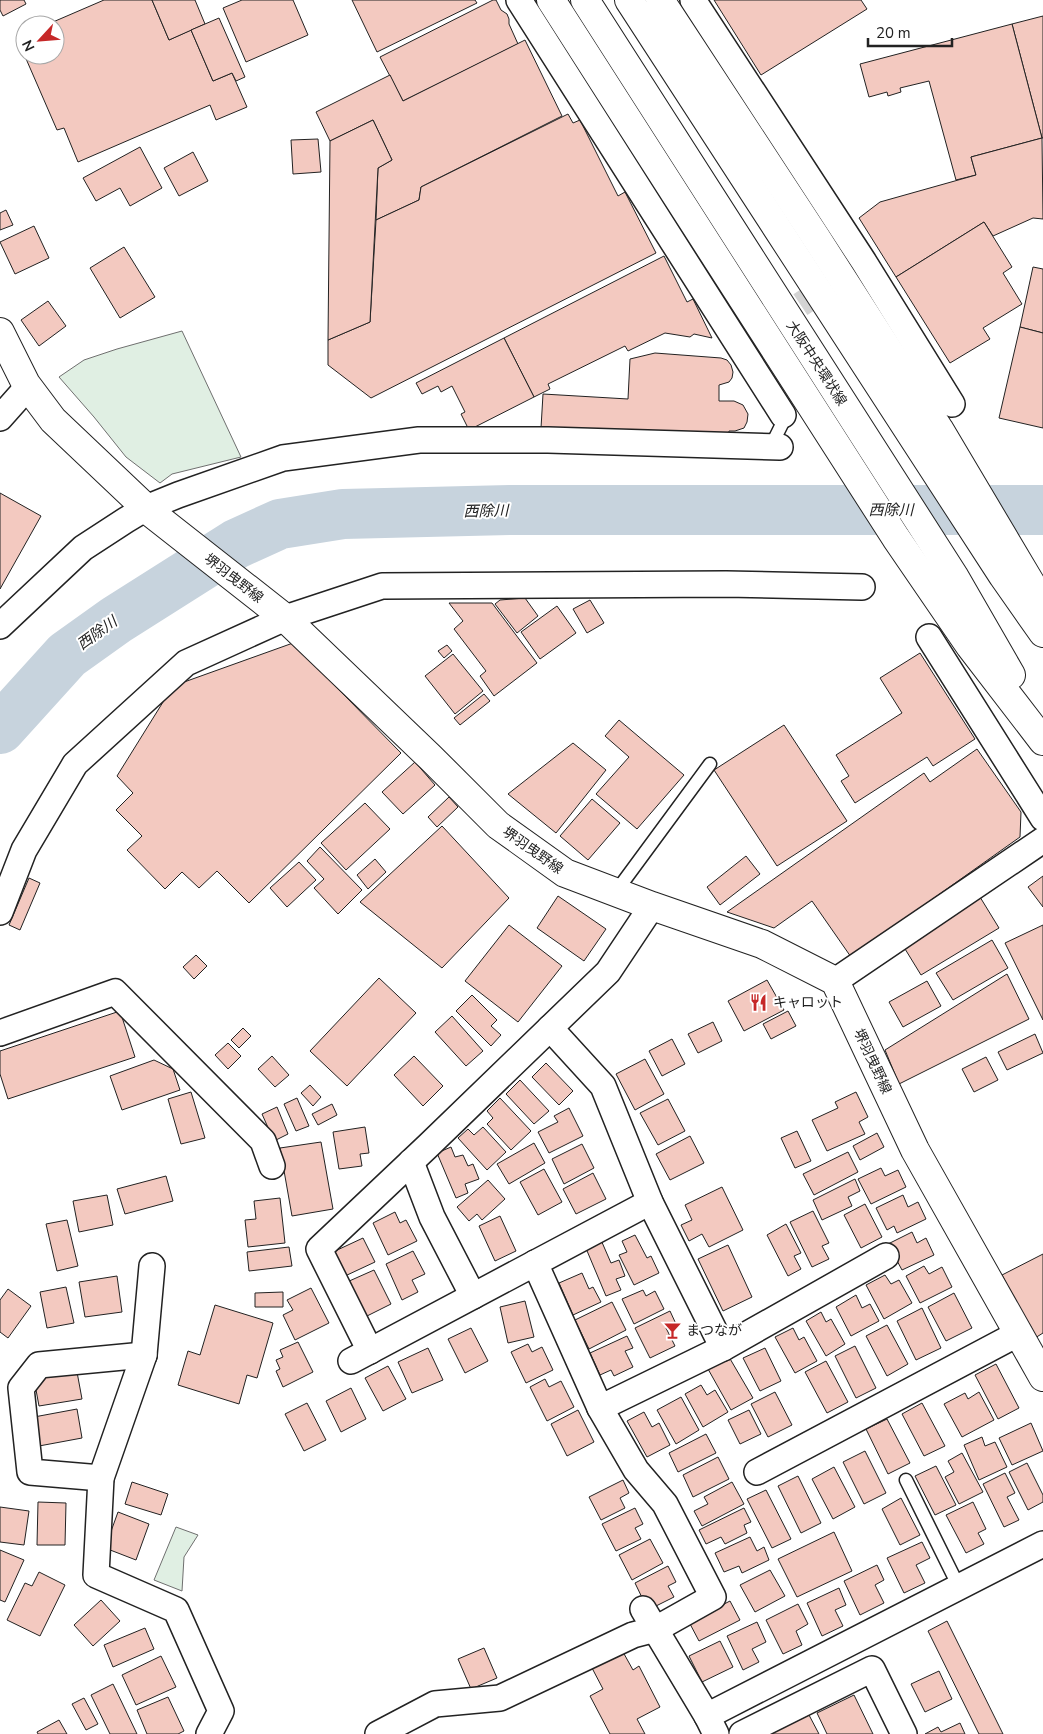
<svg xmlns="http://www.w3.org/2000/svg" width="1043" height="1734" viewBox="0 0 1043 1734" font-family="'Nunito Sans','Noto Sans JP',sans-serif">
	<style>
		.green { fill: #e0efe3; stroke: #6f6f6f }
		.lines { fill: none; stroke-linecap: round; stroke-linejoin: round }
		.river { stroke: #c7d3dd; stroke-width: 50 }
		.building { fill: #f3c9c0; stroke: #222 }
		.minor-tunnel { stroke: #d3d3d3; stroke-width: 25; stroke-dasharray: 25 12; stroke-linecap: butt }
		.service-casing { stroke: #222; stroke-width: 15 }
		.minor-casing { stroke: #222; stroke-width: 28 }
		.primary-casing { stroke: #222; stroke-width: 30 }
		.service { stroke: #fff; stroke-width: 12 }
		.minor { stroke: #fff; stroke-width: 25 }
		.primary { stroke: #fff; stroke-width: 28 }
		.labels { text-anchor: middle; stroke-width: 4; stroke-linejoin: round; paint-order: stroke }
		.street-label { font-size: 14px; fill: #222; stroke: #fff }
		.poi-label { font-size: 14px; fill: #222; stroke: #fff; text-anchor: start }
		.water-label { font-size: 15px; font-style: italic; fill: #222; stroke: #fff }
	</style>
	<rect width="100%" height="100%" fill="#fff"/>
	<!-- green -->
	<g class="green">
		<polygon points="182,331 241,457 172,474 160,483 126,457 94,417 59,377 84,360 117,349"/>
		<polygon points="176,1527 198,1535 184,1557 182,1591 154,1580"/>
	</g>
	<g class="lines">
		<!-- river -->
		<polyline class="river" points="0,729 67,655 116,620 236,544 280,524 343,514 510,510 1043,510"/>
	</g>
	<!-- building -->
	<g class="building">
		<polygon points="0,0 24,0 26,4 3,16 0,10"/>
		<polygon points="104,0 152,0 169,40 191,30 213,81 232,73 247,107 216,120 210,105 78,162 64,128 57,130 17,38 25,34 25,55 55,55 55,25 46,25"/>
		<polygon points="152,0 195,0 205,24 169,40"/>
		<polygon points="242,0 293,0 308,35 246,62 223,8"/>
		<polygon points="352,0 475,0 477,3 377,52"/>
		<polygon points="493,0 496,0 501,10 507,14 509,19 509,24 518,44 403,101 380,57"/>
		<polygon points="714,0 861,0 867,9 761,75"/>
		<polygon points="1043,16 1043,138 1042,138 1012,24"/>
		<polygon points="219,18 245,77 236,81 232,73 213,81 191,30"/>
		<polygon points="1012,24 1042,138 971,157 976,175 956,180 929,81 900,88 901,92 888,96 887,92 869,97 860,64"/>
		<polygon points="525,40 562,116 421,187 419,200 376,220 378,168 392,160 373,120 330,141 316,112 390,75 403,101"/>
		<polygon points="568,114 573,123 580,120 618,196 625,192 656,253 371,398 328,365 328,340 370,322 376,220 419,200 421,187"/>
		<polygon points="373,120 392,160 378,168 370,322 328,340 330,141"/>
		<polygon points="1042,138 1043,219 1033,218 993,236 984,222 896,277 859,218 880,202 976,175 971,157"/>
		<polygon points="318,139 321,172 293,174 291,140"/>
		<polygon points="140,147 162,188 130,206 120,188 96,201 83,178"/>
		<polygon points="193,152 208,181 179,196 164,168"/>
		<polygon points="6,210 13,225 0,230 0,213"/>
		<polygon points="984,222 1012,267 1003,273 1022,304 983,328 990,339 950,363 896,277"/>
		<polygon points="34,226 49,258 15,274 0,242"/>
		<polygon points="124,247 155,297 120,318 90,268"/>
		<polygon points="664,256 687,302 693,299 712,338 694,334 690,337 665,333 628,351 625,346 548,384 550,389 534,397 504,338"/>
		<polygon points="1033,267 1043,269 1043,333 1020,327"/>
		<polygon points="48,301 66,326 39,346 21,320"/>
		<polygon points="1020,327 1043,333 1043,428 999,418"/>
		<polygon points="504,338 534,397 469,430 461,414 465,412 452,386 441,392 438,386 422,394 416,383"/>
		<polygon points="655,353 721,358 727,360 731,365 733,372 732,378 729,382 719,385 719,401 734,401 743,405 748,414 747,422 744,428 735,431 729,431 728,439 541,428 543,394 628,399 630,359"/>
		<polygon points="0,493 41,516 0,589"/>
		<polygon points="525,598 538,616 517,633 495,604 500,600"/>
		<polygon points="590,600 604,623 587,633 573,609"/>
		<polygon points="449,603 492,603 537,663 494,696 480,676 486,671 454,629 463,621"/>
		<polygon points="557,606 576,633 540,659 521,632"/>
		<polygon points="293,643 401,753 249,903 217,871 199,888 182,872 165,889 127,850 142,836 116,810 133,793 117,776 173,686"/>
		<polygon points="447,645 452,651 444,658 438,651"/>
		<polygon points="920,653 975,739 933,766 927,757 855,803 841,781 849,776 836,755 902,713 880,678"/>
		<polygon points="453,654 483,691 455,714 425,676"/>
		<polygon points="484,694 490,701 460,725 454,718"/>
		<polygon points="619,720 684,775 637,829 596,794 629,757 605,736"/>
		<polygon points="784,725 847,821 777,866 714,770"/>
		<polygon points="573,743 606,770 556,833 508,794"/>
		<polygon points="977,749 1021,812 1020,837 851,957 812,901 774,928 727,912 924,773 930,782"/>
		<polygon points="415,762 435,785 403,814 382,792"/>
		<polygon points="449,797 458,807 437,827 428,817"/>
		<polygon points="592,799 620,823 588,860 560,836"/>
		<polygon points="365,803 390,829 346,870 321,843"/>
		<polygon points="442,826 509,898 442,968 360,902"/>
		<polygon points="320,847 362,890 338,914 314,888 324,879 307,861"/>
		<polygon points="746,856 760,874 720,905 707,887"/>
		<polygon points="375,859 386,872 368,889 357,875"/>
		<polygon points="299,862 316,880 287,907 270,888"/>
		<polygon points="1043,876 1043,907 1028,887"/>
		<polygon points="29,878 40,883 20,930 9,925"/>
		<polygon points="558,896 606,929 584,961 537,928"/>
		<polygon points="980,897 999,928 921,975 902,944"/>
		<polygon points="509,925 562,966 518,1022 465,981"/>
		<polygon points="1043,925 1043,1020 1005,943"/>
		<polygon points="992,940 1008,968 953,1000 936,973"/>
		<polygon points="196,955 207,966 194,979 183,967"/>
		<polygon points="1007,974 1029,1019 899,1084 885,1050"/>
		<polygon points="379,978 416,1013 347,1086 310,1051"/>
		<polygon points="767,980 784,1010 744,1031 728,1001"/>
		<polygon points="927,981 941,1006 903,1027 889,1002"/>
		<polygon points="472,995 497,1020 491,1026 501,1035 491,1046 456,1011"/>
		<polygon points="120,1011 135,1057 8,1099 0,1074 0,1051"/>
		<polygon points="788,1011 796,1026 771,1039 763,1024"/>
		<polygon points="452,1016 483,1051 466,1066 435,1032"/>
		<polygon points="713,1022 722,1041 698,1053 688,1034"/>
		<polygon points="243,1028 251,1036 239,1048 231,1040"/>
		<polygon points="1035,1034 1043,1053 1007,1070 998,1052"/>
		<polygon points="672,1039 685,1064 662,1076 649,1051"/>
		<polygon points="228,1043 241,1056 228,1069 215,1055"/>
		<polygon points="272,1056 289,1075 275,1087 258,1069"/>
		<polygon points="414,1056 443,1086 423,1106 394,1075"/>
		<polygon points="986,1057 998,1080 974,1092 962,1069"/>
		<polygon points="645,1059 664,1094 635,1110 616,1074"/>
		<polygon points="154,1060 173,1069 180,1090 122,1110 110,1076"/>
		<polygon points="546,1063 573,1091 559,1105 532,1077"/>
		<polygon points="520,1080 549,1111 534,1124 506,1094"/>
		<polygon points="310,1085 321,1097 313,1106 301,1093"/>
		<polygon points="191,1092 205,1138 181,1144 168,1099"/>
		<polygon points="856,1092 868,1117 859,1122 865,1134 827,1151 812,1120 838,1108 835,1102"/>
		<polygon points="297,1098 309,1126 296,1131 284,1104"/>
		<polygon points="500,1098 531,1131 511,1150 487,1124 493,1118 487,1111"/>
		<polygon points="668,1099 685,1131 658,1145 640,1113"/>
		<polygon points="332,1104 337,1115 318,1125 312,1114"/>
		<polygon points="277,1107 288,1134 274,1141 262,1114"/>
		<polygon points="569,1108 583,1136 549,1153 538,1132 558,1122 554,1116"/>
		<polygon points="365,1127 369,1153 360,1154 362,1166 339,1169 333,1132"/>
		<polygon points="483,1127 506,1152 487,1170 458,1138 468,1129 474,1135"/>
		<polygon points="797,1131 811,1161 795,1168 781,1138"/>
		<polygon points="877,1133 884,1147 860,1160 853,1146"/>
		<polygon points="690,1136 704,1163 670,1180 656,1154"/>
		<polygon points="321,1142 333,1209 292,1216 280,1148"/>
		<polygon points="534,1143 545,1163 509,1184 497,1164"/>
		<polygon points="582,1144 594,1168 564,1184 552,1159"/>
		<polygon points="451,1147 455,1157 463,1155 468,1166 473,1164 479,1179 465,1184 468,1193 456,1198 437,1153"/>
		<polygon points="848,1152 858,1172 814,1195 803,1174"/>
		<polygon points="881,1168 885,1176 898,1170 906,1187 871,1204 858,1179"/>
		<polygon points="544,1169 562,1202 538,1215 520,1182"/>
		<polygon points="593,1173 606,1199 576,1214 563,1189"/>
		<polygon points="166,1176 173,1201 125,1214 117,1189"/>
		<polygon points="855,1179 860,1191 848,1197 852,1206 822,1220 813,1200"/>
		<polygon points="488,1180 505,1199 482,1220 477,1214 469,1221 457,1207"/>
		<polygon points="722,1187 743,1230 709,1247 702,1234 689,1241 681,1225 692,1220 685,1205"/>
		<polygon points="107,1195 113,1225 79,1232 73,1201"/>
		<polygon points="903,1195 908,1207 918,1202 926,1219 897,1233 894,1226 887,1230 876,1208"/>
		<polygon points="280,1198 285,1243 248,1247 245,1220 256,1219 254,1201"/>
		<polygon points="865,1204 882,1237 861,1248 844,1215"/>
		<polygon points="813,1211 829,1243 822,1246 829,1259 812,1267 790,1222"/>
		<polygon points="395,1212 400,1223 406,1220 417,1241 388,1255 373,1223"/>
		<polygon points="500,1216 516,1251 495,1261 479,1226"/>
		<polygon points="67,1220 78,1266 57,1271 46,1224"/>
		<polygon points="786,1224 801,1253 794,1256 801,1269 788,1276 767,1235"/>
		<polygon points="912,1232 917,1243 926,1238 934,1255 902,1270 888,1244"/>
		<polygon points="635,1235 647,1258 651,1256 659,1273 634,1285 619,1255 627,1252 622,1241"/>
		<polygon points="363,1238 375,1262 345,1276 333,1252"/>
		<polygon points="601,1240 611,1263 619,1260 625,1276 616,1279 621,1290 606,1296 585,1246"/>
		<polygon points="728,1245 752,1297 723,1311 698,1259"/>
		<polygon points="289,1247 292,1266 249,1271 247,1252"/>
		<polygon points="413,1251 425,1274 412,1280 418,1292 402,1300 386,1264"/>
		<polygon points="1043,1254 1043,1333 1035,1338 1002,1275"/>
		<polygon points="924,1266 929,1274 942,1267 952,1287 920,1303 906,1276"/>
		<polygon points="374,1270 391,1304 365,1317 347,1282"/>
		<polygon points="582,1273 589,1289 593,1287 601,1302 573,1315 559,1283"/>
		<polygon points="885,1275 891,1284 899,1280 912,1303 884,1319 866,1285"/>
		<polygon points="117,1276 122,1312 85,1317 79,1282"/>
		<polygon points="66,1287 74,1323 47,1328 40,1292"/>
		<polygon points="311,1288 329,1323 295,1340 283,1315 293,1310 287,1300"/>
		<polygon points="8,1289 31,1306 8,1338 0,1332 0,1300"/>
		<polygon points="643,1290 646,1296 655,1291 664,1309 634,1324 622,1299"/>
		<polygon points="283,1292 283,1307 255,1307 255,1293"/>
		<polygon points="954,1293 972,1328 946,1341 928,1307"/>
		<polygon points="856,1295 862,1308 870,1304 879,1321 851,1336 836,1307"/>
		<polygon points="525,1301 534,1337 508,1343 500,1307"/>
		<polygon points="612,1302 626,1330 589,1349 575,1320"/>
		<polygon points="215,1305 273,1323 257,1378 247,1375 239,1404 178,1385 188,1351 200,1355"/>
		<polygon points="922,1308 941,1348 916,1360 897,1321"/>
		<polygon points="670,1311 676,1324 666,1328 675,1346 650,1358 635,1328"/>
		<polygon points="821,1312 826,1322 831,1319 845,1344 826,1356 806,1321"/>
		<polygon points="887,1325 908,1364 887,1376 866,1336"/>
		<polygon points="471,1328 488,1361 465,1373 448,1339"/>
		<polygon points="793,1328 799,1340 804,1337 817,1361 795,1373 775,1337"/>
		<polygon points="627,1336 633,1348 625,1351 633,1367 614,1376 611,1370 600,1375 590,1353"/>
		<polygon points="298,1342 313,1372 283,1387 276,1371 280,1369 276,1360 283,1357 280,1350"/>
		<polygon points="528,1344 532,1352 542,1347 553,1370 526,1383 511,1352"/>
		<polygon points="855,1346 876,1388 856,1398 835,1356"/>
		<polygon points="428,1348 443,1380 412,1393 398,1362"/>
		<polygon points="765,1348 781,1381 760,1391 743,1358"/>
		<polygon points="729,1357 753,1398 731,1410 708,1369"/>
		<polygon points="826,1361 848,1402 827,1413 805,1372"/>
		<polygon points="996,1364 1019,1408 998,1419 975,1375"/>
		<polygon points="388,1366 406,1399 383,1411 365,1378"/>
		<polygon points="77,1372 82,1399 39,1406 34,1379"/>
		<polygon points="545,1379 549,1387 561,1381 574,1407 547,1421 530,1387"/>
		<polygon points="701,1385 707,1395 715,1390 728,1412 703,1427 685,1394"/>
		<polygon points="351,1388 366,1419 341,1432 326,1401"/>
		<polygon points="775,1392 792,1425 768,1437 751,1404"/>
		<polygon points="979,1392 994,1420 962,1437 944,1404 965,1393 968,1399"/>
		<polygon points="681,1397 699,1430 676,1444 657,1410"/>
		<polygon points="307,1403 326,1440 304,1451 285,1414"/>
		<polygon points="922,1403 945,1446 924,1456 902,1414"/>
		<polygon points="77,1409 82,1438 39,1446 34,1417"/>
		<polygon points="578,1410 594,1442 567,1456 551,1424"/>
		<polygon points="749,1410 761,1434 740,1444 728,1420"/>
		<polygon points="644,1412 652,1427 659,1423 670,1445 647,1457 627,1421"/>
		<polygon points="887,1419 910,1463 888,1474 866,1429"/>
		<polygon points="1031,1423 1043,1451 1012,1465 999,1438"/>
		<polygon points="706,1434 716,1453 678,1472 669,1453"/>
		<polygon points="982,1437 985,1446 995,1442 1007,1467 979,1480 964,1445"/>
		<polygon points="865,1451 886,1493 864,1504 843,1462"/>
		<polygon points="962,1453 983,1492 959,1504 945,1477 954,1472 948,1461"/>
		<polygon points="718,1457 729,1479 693,1497 683,1475"/>
		<polygon points="1027,1463 1043,1495 1043,1502 1028,1510 1009,1472"/>
		<polygon points="936,1466 956,1505 935,1515 915,1476"/>
		<polygon points="834,1467 855,1507 833,1519 812,1479"/>
		<polygon points="1005,1473 1015,1493 1007,1497 1019,1520 1004,1527 983,1484"/>
		<polygon points="798,1476 821,1523 801,1533 778,1486"/>
		<polygon points="623,1480 629,1493 620,1498 625,1508 601,1520 589,1497"/>
		<polygon points="132,1482 168,1494 161,1515 125,1504"/>
		<polygon points="732,1482 744,1504 702,1526 694,1511 708,1504 704,1497"/>
		<polygon points="766,1490 791,1539 772,1548 747,1499"/>
		<polygon points="901,1498 920,1535 900,1545 882,1509"/>
		<polygon points="38,1502 66,1503 65,1545 37,1545"/>
		<polygon points="973,1502 986,1529 978,1533 984,1544 966,1553 946,1515"/>
		<polygon points="0,1507 29,1511 24,1545 0,1542"/>
		<polygon points="635,1508 643,1524 635,1528 641,1539 616,1551 602,1524"/>
		<polygon points="744,1508 751,1522 744,1525 747,1533 725,1544 721,1537 706,1544 699,1530"/>
		<polygon points="118,1512 149,1524 136,1560 105,1548"/>
		<polygon points="834,1532 852,1571 797,1597 778,1559"/>
		<polygon points="750,1537 757,1551 764,1547 769,1560 742,1573 739,1566 724,1572 715,1553"/>
		<polygon points="650,1539 663,1563 632,1580 619,1555"/>
		<polygon points="922,1542 930,1558 916,1565 925,1583 904,1593 887,1558"/>
		<polygon points="0,1550 24,1560 5,1602 0,1600"/>
		<polygon points="877,1565 884,1580 875,1585 884,1603 860,1615 844,1581"/>
		<polygon points="668,1566 676,1582 668,1586 674,1597 648,1610 635,1583"/>
		<polygon points="770,1570 785,1596 755,1612 740,1585"/>
		<polygon points="39,1572 65,1585 40,1636 7,1620 25,1583 32,1586"/>
		<polygon points="839,1588 846,1605 835,1610 843,1626 822,1636 807,1603"/>
		<polygon points="101,1600 120,1621 93,1646 74,1625"/>
		<polygon points="730,1601 740,1620 699,1641 689,1622"/>
		<polygon points="798,1604 808,1624 796,1631 802,1645 783,1654 766,1620"/>
		<polygon points="947,1621 1003,1734 979,1734 928,1631"/>
		<polygon points="757,1622 766,1642 752,1649 759,1662 743,1670 727,1636"/>
		<polygon points="145,1628 154,1649 113,1667 104,1645"/>
		<polygon points="720,1641 733,1667 702,1682 689,1656"/>
		<polygon points="484,1648 497,1678 471,1689 458,1659"/>
		<polygon points="623,1652 633,1670 639,1666 660,1707 637,1719 645,1734 610,1734 590,1696 603,1689 592,1668"/>
		<polygon points="161,1656 176,1687 136,1705 122,1675"/>
		<polygon points="939,1671 952,1699 925,1712 911,1684"/>
		<polygon points="113,1684 137,1734 110,1734 91,1695"/>
		<polygon points="854,1695 873,1734 827,1734 817,1713"/>
		<polygon points="168,1697 184,1731 178,1734 147,1734 137,1710"/>
		<polygon points="84,1698 98,1724 86,1730 72,1704"/>
		<polygon points="809,1715 819,1734 770,1734"/>
		<polygon points="59,1720 67,1734 38,1734 37,1732"/>
		<polygon points="960,1723 965,1734 925,1734 938,1727 941,1732"/>
	</g>
	<g class="lines">
		<!-- minor-tunnel -->
		<polyline class="minor-tunnel" points="739,346 864,262"/>
		<defs>
			<g id="service">
				<polyline points="771,446 782,424 775,413"/>
				<polyline points="615,893 710,764"/>
				<polyline points="906,1480 959,1587"/>
			</g>
			<g id="minor">
				<polyline points="519,0 783,415"/>
				<polyline points="693,0 864,262 952,404"/>
				<polyline points="0,418 24,391 26,384"/>
				<polyline points="0,626 83,548 126,520 146,508 178,495 283,458 419,440 548,440 780,447"/>
				<polyline points="929,637 1043,818"/>
				<polyline points="0,912 24,850 75,764 186,663 285,618 382,586 726,584 862,587"/>
				<polyline points="835,981 1043,840"/>
				<polyline points="550,1028 603,1086 650,1202 723,1348"/>
				<polyline points="0,1033 115,992 263,1141 272,1166"/>
				<polyline points="411,1162 432,1217 473,1296"/>
				<polyline points="535,1263 600,1408 723,1348 886,1256"/>
				<polyline points="152,1266 144,1355 101,1478 96,1575 176,1610 221,1711 209,1734"/>
				<polyline points="370,1351 319,1249 429,1145 608,972 652,906"/>
				<polyline points="351,1361 650,1202"/>
				<polyline points="757,1472 1019,1333"/>
				<polyline points="101,1478 30,1472 21,1388 39,1365 144,1355"/>
				<polyline points="643,1609 707,1716 716,1734"/>
				<polyline points="707,1716 1043,1544"/>
				<polyline points="378,1734 435,1704 500,1698 633,1635 656,1629 713,1597 665,1504 636,1470 600,1408"/>
				<polyline points="742,1734 872,1669 904,1734"/>
			</g>
			<g id="primary">
				<polyline points="551,0 896,538 970,646 1043,741"/>
				<polyline points="585,0 954,576 1011,675"/>
				<polyline points="629,0 1003,576 1043,633"/>
				<polyline points="660,0 815,236 939,429 1043,604"/>
				<polyline points="0,332 26,384 53,420 150,512 285,618 430,757 498,825 565,873 652,906 762,944 835,981 915,1150 1043,1377"/>
			</g>
		</defs>
		<!-- service casing -->
		<use href="#service" class="service-casing"/>
		<!-- minor casing -->
		<use href="#minor" class="minor-casing"/>
		<!-- primary casing -->
		<use href="#primary" class="primary-casing"/>
		<!-- service -->
		<use href="#service" class="service"/>
		<!-- minor -->
		<use href="#minor" class="minor"/>
		<!-- primary -->
		<use href="#primary" class="primary"/>
	</g>
	<!-- icons -->
	<defs>
		<symbol id="restaurant-bare" viewBox="-9 -9 18 18"><path d="M-5-6h1v4h1v-4h1v4h1v-4h1v5L-1.5 .5V6h-2V.5L-5-1ZM5-6V6H3V1.5H1.5Q1.5-4 5-6Z" fill="#c62828" stroke="#fff" stroke-width="2.5" paint-order="stroke"/></symbol>
		<symbol id="bar-bare" viewBox="-9 -9 18 18"><path d="M-6-5H6L.8 .8V4.5H3.5V6h-7V4.5H-.8V.8Z" fill="#c62828" stroke="#fff" stroke-width="2.5" paint-order="stroke"/></symbol>
	</defs>
	<g fill-rule="evenodd">
		<use href="#restaurant-bare" x="746" y="990" width="25" height="25"/>
		<use href="#bar-bare" x="660" y="1318" width="25" height="25"/>
	</g>
	<g class="labels">
		<!-- street labels -->
		<g class="street-label">
			<text transform="translate(817 363) rotate(57)" y="5">大阪中央環状線</text>
			<text transform="translate(234 578) rotate(38)" y="5">堺羽曳野線</text>
			<text transform="translate(533 850) rotate(35)" y="5">堺羽曳野線</text>
			<text transform="translate(873 1061) rotate(65)" y="5">堺羽曳野線</text>
		</g>
		<!-- poi labels -->
		<g class="poi-label">
			<text x="773" y="1007">キャロット</text>
			<text x="686" y="1335">まつなが</text>
		</g>
		<!-- water labels -->
		<g class="water-label">
			<text x="891" y="515">西除川</text>
			<text transform="translate(486 511) rotate(-1)" y="5">西除川</text>
			<text transform="translate(97 633) rotate(-36)" y="5">西除川</text>
		</g>
	</g>
	<!-- north arrow -->
	<g transform="translate(40 40) rotate(244)"><circle r="24" fill="#ffffff" stroke="#a7a7a7"/>
	<path d="M0-4L9 19L0 12L-9 19Z" fill="#c62828"/>
	<text y="-8" font-size="14" font-weight="bold" text-anchor="middle" fill="#222222">N</text>
	</g>
	<!-- scale -->
	<path d="M868 38v8h84v-8" fill="none" stroke="#222222" stroke-width="2.5"/>
	<text x="876" y="38" font-size="15" fill="#222222" stroke="#ffffff" stroke-width="4" paint-order="stroke">20 m</text>
</svg>
